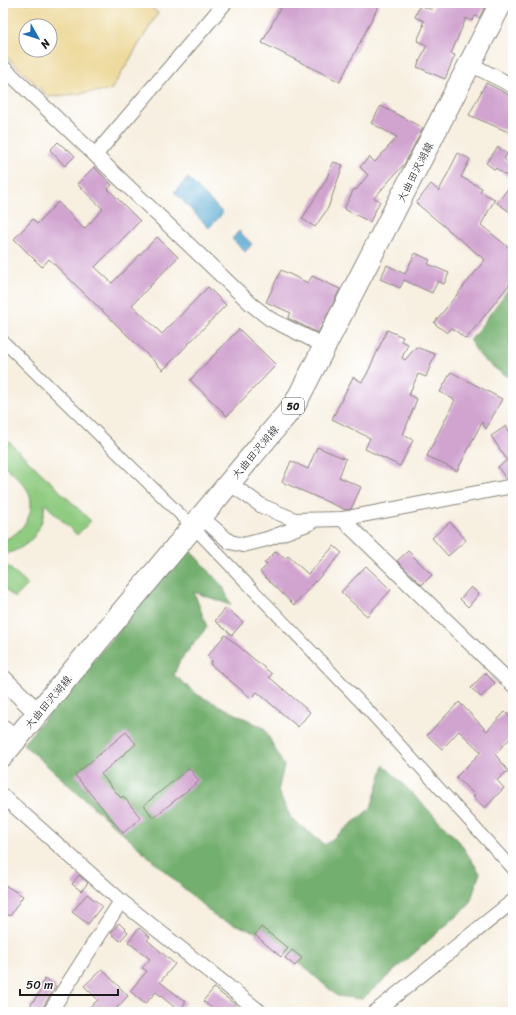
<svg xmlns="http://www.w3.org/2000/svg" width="516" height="1015" viewBox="0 0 516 1015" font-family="Sriracha,'Klee One',sans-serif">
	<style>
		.green { fill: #8fcb80; stroke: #56744e }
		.forest { fill: #73af6e; stroke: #486645 }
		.sand { fill: #eeda9e; stroke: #857b5d; fill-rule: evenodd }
		.water { fill: #55a8d0; stroke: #386276 }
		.building { fill: #d1a4d0 }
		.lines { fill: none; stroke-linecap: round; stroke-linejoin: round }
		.pedestrian-casing { stroke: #8a867e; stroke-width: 13 }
		.minor-casing { stroke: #8a867e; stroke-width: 16 }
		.tertiary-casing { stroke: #8a867e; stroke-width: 20 }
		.primary-casing { stroke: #8a867e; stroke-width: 24 }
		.pedestrian { stroke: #fff; stroke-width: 11 }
		.minor { stroke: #fff; stroke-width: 14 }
		.tertiary { stroke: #fff; stroke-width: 18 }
		.primary { stroke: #fff; stroke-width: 22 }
		.labels { text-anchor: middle; stroke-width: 3; stroke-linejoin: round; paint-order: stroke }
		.shield { fill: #fff; stroke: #606060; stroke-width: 1 }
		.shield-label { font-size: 10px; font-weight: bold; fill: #1c1c1c }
		.street-label { font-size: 11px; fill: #1c1c1c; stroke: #fff }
	</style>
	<rect width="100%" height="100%" fill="#fff"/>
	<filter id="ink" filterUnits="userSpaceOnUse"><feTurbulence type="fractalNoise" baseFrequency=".025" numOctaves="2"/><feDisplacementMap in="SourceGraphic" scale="8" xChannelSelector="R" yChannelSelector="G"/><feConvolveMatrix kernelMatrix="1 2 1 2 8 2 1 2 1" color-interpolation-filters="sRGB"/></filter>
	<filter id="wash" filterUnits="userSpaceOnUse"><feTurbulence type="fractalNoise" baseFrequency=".012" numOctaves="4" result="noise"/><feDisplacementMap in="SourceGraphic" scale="16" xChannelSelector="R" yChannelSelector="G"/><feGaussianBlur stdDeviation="0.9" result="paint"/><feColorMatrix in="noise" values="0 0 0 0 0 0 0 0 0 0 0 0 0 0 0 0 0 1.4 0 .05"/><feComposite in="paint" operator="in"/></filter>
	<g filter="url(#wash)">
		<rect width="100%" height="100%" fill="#f7efe0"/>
		<!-- green -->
		<g class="green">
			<path d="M3,436L91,521L77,535L45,504C42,532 31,547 3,555V540C25,533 40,507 25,486C19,478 10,471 3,464Z"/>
			<polygon points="3,562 28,585 15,598 3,587"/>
		</g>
		<!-- forest -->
		<g class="forest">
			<path d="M513,283V380C496,369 479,360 470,341Z"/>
			<polygon points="188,548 223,587 231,605 194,592 207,627 179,662 174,675 198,695 264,728 284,766 278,791 291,818 325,845 371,808 384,765 459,841 480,873 469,905 362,999 337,996 272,938 217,918 23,744"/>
		</g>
		<!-- sand -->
		<path class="sand" d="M3,3H145L158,13L111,90L49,97L3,53ZM26,26H50V50H26Z"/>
		<!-- water -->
		<g class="water">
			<polygon points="188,178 223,213 209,228 174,192"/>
			<polygon points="239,231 252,244 245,252 232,239"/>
		</g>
		<g id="blocks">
			<!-- building -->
			<g class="building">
				<polygon points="283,3 380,3 340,82 262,43"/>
				<polygon points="435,3 487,3 479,18 475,16 472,21 466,18 451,54 455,55 445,79 417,67 427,45 417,41 424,25 422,25 424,21 415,17 420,5 432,10"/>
				<polygon points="486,83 513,97 513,134 469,115"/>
				<polygon points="381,106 423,128 405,163 374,198 380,201 370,222 344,209 354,189 356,190 368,175 360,167 369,157 375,162 397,137 371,123"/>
				<polygon points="58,142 67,150 68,149 75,156 65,166 50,150"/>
				<polygon points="498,147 507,154 504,159 513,166 513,181 496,168 495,170 486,163"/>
				<polygon points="458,153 470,159 461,177 482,188 480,192 495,199 481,225 513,251 513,280 466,339 452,328 447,333 434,323 485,260 416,203 431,184 439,191"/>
				<polygon points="333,162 343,165 328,208 315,227 302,219 326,180"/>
				<polygon points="94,167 112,185 108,189 140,221 95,267 112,283 157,237 178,257 132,305 162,334 208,287 226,305 163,370 49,259 42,267 14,239 33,219 37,224 58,202 84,229 103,209 77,184"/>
				<polygon points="513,182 513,214 497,203"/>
				<polygon points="415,253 430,260 428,264 449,273 444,284 438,281 432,293 404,280 400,288 380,279 387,265 405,274"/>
				<polygon points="281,270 308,283 312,276 340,289 318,333 288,318 291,313 266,302"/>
				<polygon points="239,329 276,365 227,416 190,380"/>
				<polygon points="387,330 403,337 401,341 408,344 402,358 405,360 416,347 435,354 426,377 418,374 409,395 417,399 403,435 413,440 400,466 365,449 370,438 332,419 353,377 362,382 367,374"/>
				<polygon points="451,372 502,399 486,429 482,422 457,471 427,456 455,400 440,392"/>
				<polygon points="506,426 513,437 513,478 506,479 498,467 507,460 491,436"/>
				<polygon points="317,447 346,459 339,477 361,487 351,509 346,510 282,482 291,461 308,469"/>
				<polygon points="450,522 466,540 448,556 432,538"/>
				<polygon points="334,546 342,553 294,605 260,572 267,565 264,563 276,551 285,559 288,556 308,574"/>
				<polygon points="408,551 432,575 422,585 397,561"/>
				<polygon points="366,566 391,590 367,616 341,592"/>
				<polygon points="471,587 479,594 468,607 460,599"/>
				<polygon points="226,608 243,622 232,635 215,621"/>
				<polygon points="225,635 272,674 269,677 310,712 298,727 257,692 251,698 210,664 212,661 207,656"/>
				<polygon points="485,673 495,683 481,697 471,688"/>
				<polygon points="459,702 487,731 505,712 513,720 513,735 495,754 508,771 497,780 504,788 485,808 473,797 475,795 456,777 481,752 459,731 442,749 427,735"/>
				<polygon points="126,732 136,744 101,774 121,798 123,796 141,818 123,833 75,775"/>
				<polygon points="189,768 199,781 153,818 144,805"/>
				<polygon points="79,875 88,883 81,891 72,884"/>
				<polygon points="3,884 23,896 10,916 3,912"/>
				<polygon points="87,894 102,906 88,924 72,912"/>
				<polygon points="119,923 128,932 120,941 111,933"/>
				<polygon points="261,927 288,948 281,957 255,935"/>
				<polygon points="139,928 150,937 147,940 175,964 160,982 186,1002 179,1011 156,992 145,1004 130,991 147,971 142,968 150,959 128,942"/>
				<polygon points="292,950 302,958 295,966 285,958"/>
				<polygon points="102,969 128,996 113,1012 84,1012 98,1000 84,986"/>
				<polygon points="45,979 56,986 43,1007 42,1012 36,1012 29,1007 40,992 37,990"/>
				<polygon points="214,988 237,1006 232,1012 216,1012 203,1001"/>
			</g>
		</g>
	</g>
	<g filter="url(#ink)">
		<use href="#blocks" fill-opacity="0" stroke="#8a867e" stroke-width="1"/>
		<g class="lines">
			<defs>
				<polyline id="pedestrian" points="3,341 193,527 367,709 513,869"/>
				<g id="minor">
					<polyline points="470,64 513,86"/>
					<polyline points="3,67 251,304 270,319 325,346"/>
					<polyline points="96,154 225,3"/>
					<polyline points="229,483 262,506 295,520 342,519 513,486"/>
					<polyline points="201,517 230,542 243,545 267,539 310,523"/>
					<polyline points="342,519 513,685"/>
					<polyline points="3,726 17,738"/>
					<polyline points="3,796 121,901 260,1012"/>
					<polyline points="50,1012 121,901"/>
					<polyline points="375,1012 513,901"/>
				</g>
				<polyline id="tertiary" points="3,679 38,713"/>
				<polyline id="primary" points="3,755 295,404 501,3"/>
			</defs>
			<!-- pedestrian casing -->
			<use href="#pedestrian" class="pedestrian-casing"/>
			<!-- minor casing -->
			<use href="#minor" class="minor-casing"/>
			<!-- tertiary casing -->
			<use href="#tertiary" class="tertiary-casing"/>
			<!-- primary casing -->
			<use href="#primary" class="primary-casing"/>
			<!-- pedestrian -->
			<use href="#pedestrian" class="pedestrian"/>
			<!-- minor -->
			<use href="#minor" class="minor"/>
			<!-- tertiary -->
			<use href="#tertiary" class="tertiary"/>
			<!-- primary -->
			<use href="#primary" class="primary"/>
		</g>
	</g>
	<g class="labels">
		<!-- shield labels -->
		<rect class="shield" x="282" y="398" width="22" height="16" rx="3"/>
		<g class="shield-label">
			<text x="293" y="410">50</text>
		</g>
		<!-- street labels -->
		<g class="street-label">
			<text transform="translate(415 172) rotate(-63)" y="4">大曲田沢湖線</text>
			<text transform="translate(255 452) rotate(-50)" y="4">大曲田沢湖線</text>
			<text transform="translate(48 702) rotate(-50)" y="4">大曲田沢湖線</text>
		</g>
	</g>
	<!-- margin -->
	<rect width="516" height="1015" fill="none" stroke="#fff" stroke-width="16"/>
	<!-- north arrow -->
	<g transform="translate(38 38) rotate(129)"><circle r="19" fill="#ffffff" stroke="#a4a4a4"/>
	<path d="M0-3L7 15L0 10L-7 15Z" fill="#1f6fb2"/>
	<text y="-6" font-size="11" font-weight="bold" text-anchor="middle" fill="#1c1c1c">N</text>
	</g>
	<!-- scale -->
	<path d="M20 989v6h98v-6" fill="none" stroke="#1c1c1c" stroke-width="2"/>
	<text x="26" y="989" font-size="12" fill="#1c1c1c" stroke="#ffffff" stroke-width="3" paint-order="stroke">50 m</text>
</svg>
